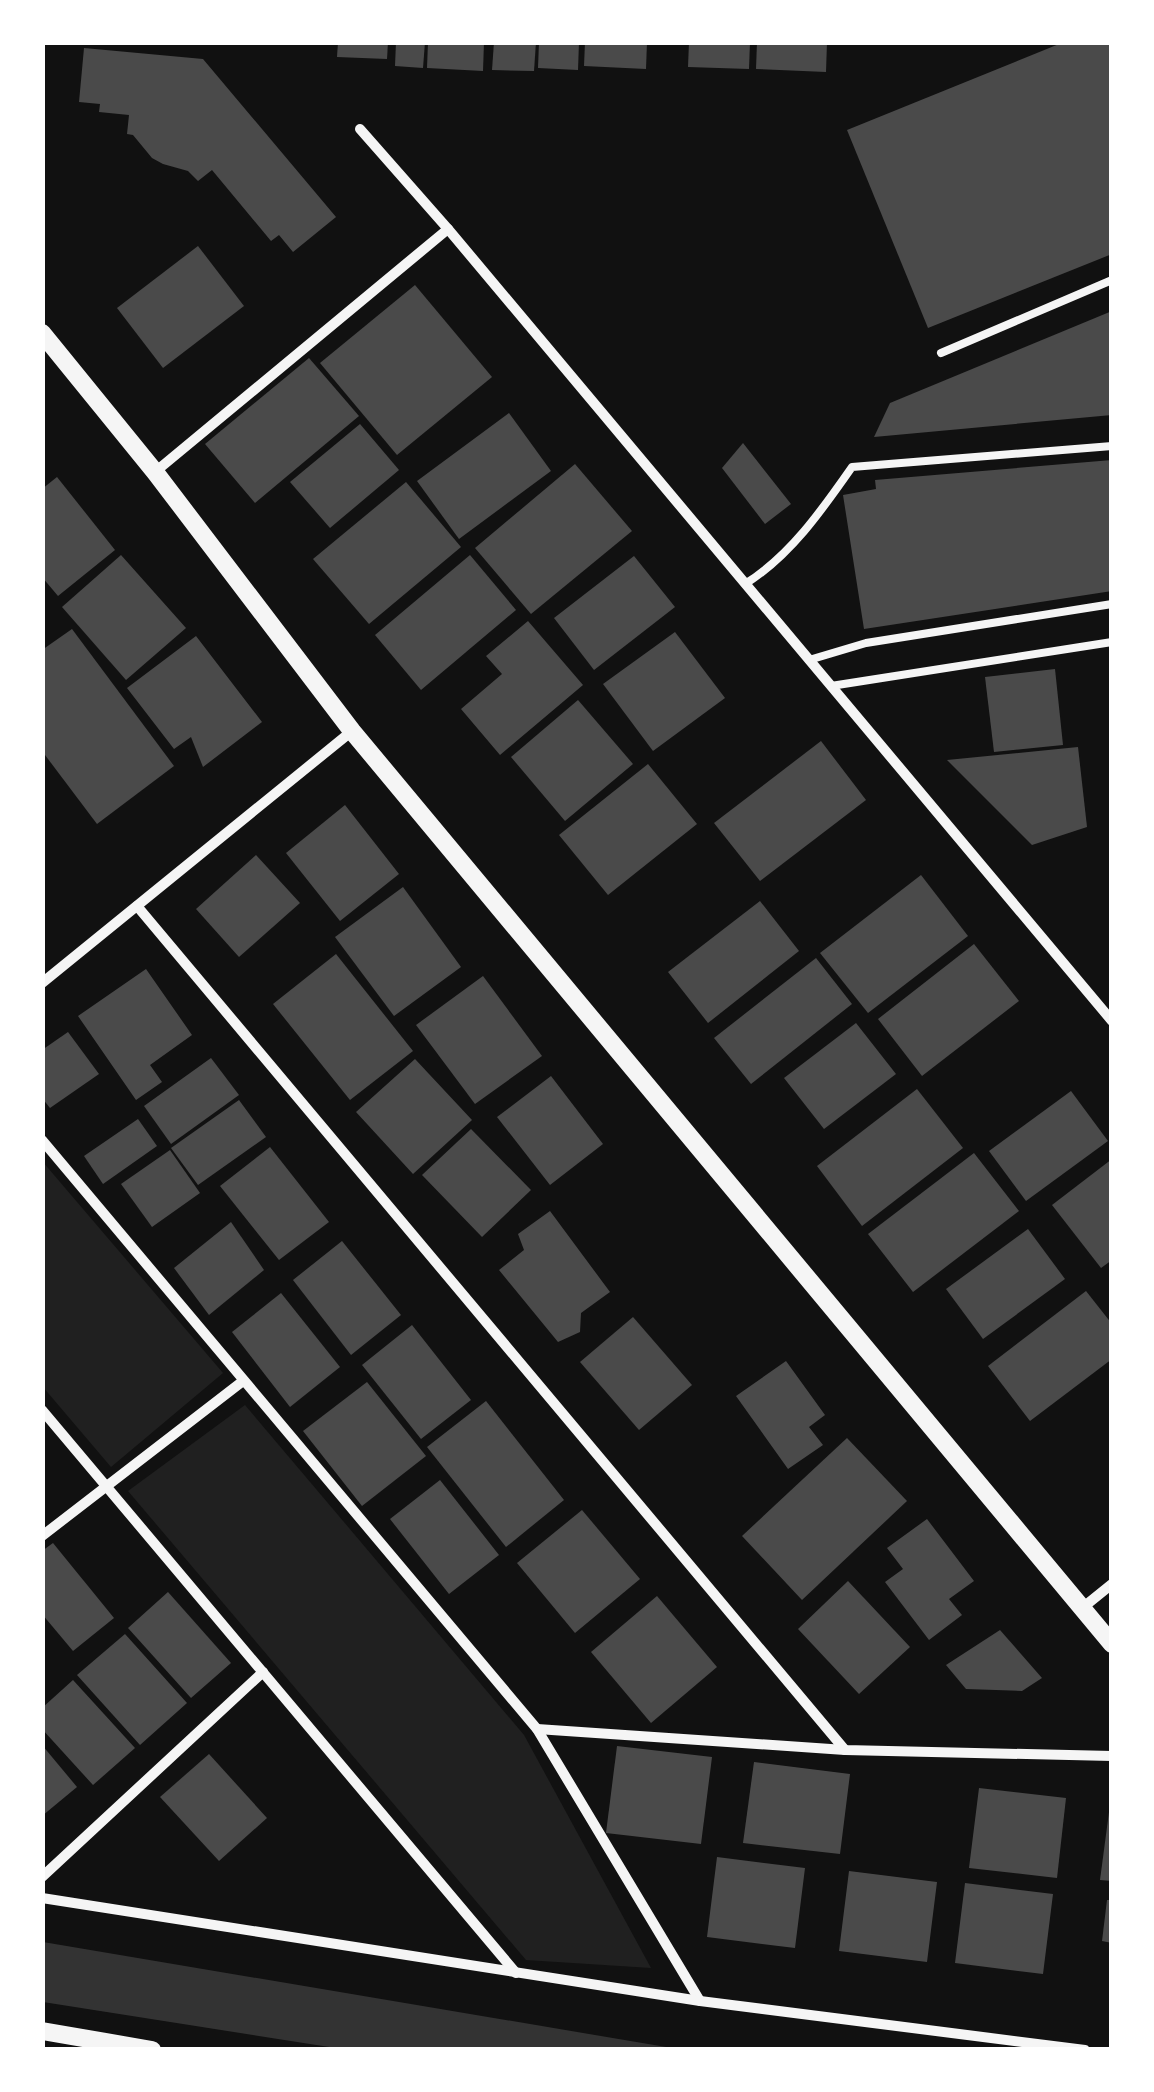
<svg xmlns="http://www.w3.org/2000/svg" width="1154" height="2092" viewBox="0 0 1154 2092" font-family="Spectral,serif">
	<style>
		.green { fill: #202020 }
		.water { fill: #333 }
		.building { fill: #4a4a4a }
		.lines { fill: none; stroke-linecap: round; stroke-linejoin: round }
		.service { stroke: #f5f5f5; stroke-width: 8 }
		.minor { stroke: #f5f5f5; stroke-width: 10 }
		.tertiary { stroke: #f5f5f5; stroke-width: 18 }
	</style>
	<rect width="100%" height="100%" fill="#111"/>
	<!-- green -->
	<g class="green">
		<polygon points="42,1161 223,1373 111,1467 43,1387"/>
		<polygon points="245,1405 524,1735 651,1968 526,1960 128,1491"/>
	</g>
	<!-- water -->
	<polygon class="water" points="43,1942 678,2049 342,2049 43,2002"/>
	<!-- building -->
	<g class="building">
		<polygon points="338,42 388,42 387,59 337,57"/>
		<polygon points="396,42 425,42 423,68 395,66"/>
		<polygon points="428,42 484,42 483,71 427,68"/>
		<polygon points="494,42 536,42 534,71 492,70"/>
		<polygon points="539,42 579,42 578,70 538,68"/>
		<polygon points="585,42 647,42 646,69 584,66"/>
		<polygon points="689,42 750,42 749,69 688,67"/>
		<polygon points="757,42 827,42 826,72 756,69"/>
		<polygon points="1064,42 1112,42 1112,254 928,328 847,130"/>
		<polygon points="84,48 203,59 336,217 293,252 279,235 271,241 212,170 198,181 188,171 163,164 152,158 133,135 127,134 129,115 99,112 100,104 79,102"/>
		<polygon points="198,246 244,306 163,368 117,308"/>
		<polygon points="415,285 492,377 397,455 320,363"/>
		<polygon points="1112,311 1112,415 874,437 890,403"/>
		<polygon points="309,358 359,416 255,503 205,444"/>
		<polygon points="509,413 551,471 459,539 417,481"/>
		<polygon points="360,424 399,470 330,528 290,482"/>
		<polygon points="743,443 791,504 765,524 722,468"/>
		<polygon points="1112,460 1112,591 864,629 843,495 876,489 875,480"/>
		<polygon points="575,464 632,531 531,614 475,548"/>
		<polygon points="57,477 115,550 58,596 42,577 42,489"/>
		<polygon points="406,482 461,547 369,624 313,559"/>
		<polygon points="121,555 186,628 126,680 62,607"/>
		<polygon points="470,555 516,610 421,690 375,635"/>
		<polygon points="634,556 675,607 594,670 554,618"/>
		<polygon points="528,621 583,685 500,755 461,709 502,674 486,656"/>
		<polygon points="72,629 174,766 97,824 42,751 42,650"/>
		<polygon points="675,632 725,698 653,751 603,684"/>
		<polygon points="196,636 262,722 203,767 191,737 174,749 127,688"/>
		<polygon points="1055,669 1063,745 994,752 985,677"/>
		<polygon points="578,700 633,764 565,821 511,757"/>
		<polygon points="821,741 866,800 760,881 714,823"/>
		<polygon points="1078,747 1087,827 1032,845 947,760"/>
		<polygon points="648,764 697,824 608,895 559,835"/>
		<polygon points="345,805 399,874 340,921 286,853"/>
		<polygon points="256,855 300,903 239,957 196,909"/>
		<polygon points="921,875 968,936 868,1013 820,953"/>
		<polygon points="403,887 461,967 394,1016 335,937"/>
		<polygon points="760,901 799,951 708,1023 668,972"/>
		<polygon points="974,944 1019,1001 922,1076 878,1019"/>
		<polygon points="336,954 413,1051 350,1100 273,1004"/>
		<polygon points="816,958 852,1004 751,1084 714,1038"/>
		<polygon points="146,969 192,1035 150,1065 162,1082 136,1100 78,1016"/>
		<polygon points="483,976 542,1056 475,1104 416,1025"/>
		<polygon points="856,1023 896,1074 824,1129 784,1078"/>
		<polygon points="68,1032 99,1074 50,1108 42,1098 42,1050"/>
		<polygon points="211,1058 239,1095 171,1144 144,1106"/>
		<polygon points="415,1059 472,1120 413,1174 356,1112"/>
		<polygon points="551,1076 603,1144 550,1185 497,1117"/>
		<polygon points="917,1089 963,1148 862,1226 817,1166"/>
		<polygon points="1071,1091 1108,1141 1026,1201 989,1151"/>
		<polygon points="239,1100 266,1137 198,1185 171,1148"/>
		<polygon points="138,1119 157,1146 103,1184 84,1156"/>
		<polygon points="471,1129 531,1190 482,1237 422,1175"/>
		<polygon points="270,1147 329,1222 279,1260 220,1186"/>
		<polygon points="170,1150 200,1193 152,1227 121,1184"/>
		<polygon points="974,1153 1019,1211 913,1292 868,1234"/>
		<polygon points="1112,1159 1112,1260 1101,1268 1052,1205"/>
		<polygon points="550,1211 610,1292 581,1313 580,1332 558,1342 499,1270 524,1250 518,1234"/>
		<polygon points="231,1222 264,1270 209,1315 174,1268"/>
		<polygon points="1028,1229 1065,1279 983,1339 946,1289"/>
		<polygon points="342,1241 401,1315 351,1355 293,1280"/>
		<polygon points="1086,1291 1112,1324 1112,1359 1030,1421 988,1366"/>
		<polygon points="281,1293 340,1367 290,1407 232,1332"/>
		<polygon points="633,1317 692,1385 639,1430 580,1362"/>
		<polygon points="412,1325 471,1400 421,1439 362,1365"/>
		<polygon points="786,1361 825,1415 809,1427 823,1445 788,1469 736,1396"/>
		<polygon points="367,1382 426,1456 362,1506 303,1431"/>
		<polygon points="486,1401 564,1500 506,1547 427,1447"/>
		<polygon points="847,1438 907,1501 802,1600 742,1536"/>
		<polygon points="440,1480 499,1555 449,1594 390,1519"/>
		<polygon points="582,1510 640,1579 575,1633 517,1563"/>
		<polygon points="927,1519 974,1581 949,1599 962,1615 929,1640 885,1582 903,1569 887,1548"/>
		<polygon points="53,1543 114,1618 73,1651 42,1614 42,1551"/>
		<polygon points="848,1581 910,1647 859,1694 798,1629"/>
		<polygon points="168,1592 231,1663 191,1698 128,1628"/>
		<polygon points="657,1596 717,1667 651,1723 591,1652"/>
		<polygon points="1000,1630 1042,1678 1022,1691 966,1689 946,1665"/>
		<polygon points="125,1634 187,1703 140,1745 77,1675"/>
		<polygon points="73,1680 135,1748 93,1785 42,1729 42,1708"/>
		<polygon points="42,1745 77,1787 42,1816"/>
		<polygon points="617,1746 712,1757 701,1844 606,1833"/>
		<polygon points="209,1754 267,1818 219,1861 160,1797"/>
		<polygon points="754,1762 850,1774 840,1854 743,1843"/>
		<polygon points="979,1788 1066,1798 1057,1878 969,1868"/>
		<polygon points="1109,1812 1112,1812 1112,1881 1100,1880"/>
		<polygon points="717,1857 805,1868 795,1948 707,1937"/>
		<polygon points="849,1871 937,1882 927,1962 839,1951"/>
		<polygon points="965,1883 1053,1894 1043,1974 955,1963"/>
		<polygon points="1107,1900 1112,1900 1112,1943 1102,1941"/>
	</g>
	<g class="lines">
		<!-- service -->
		<g class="service">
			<polyline points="941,353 1112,280"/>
			<path d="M745,584C790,556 822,510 852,467L1112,446"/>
			<polyline points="809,660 866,643 1112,604"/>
			<polyline points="831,686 1112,642"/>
		</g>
		<!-- minor -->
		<g class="minor">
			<polyline points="360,129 448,229 1112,1021"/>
			<polyline points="155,472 448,229"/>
			<polyline points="137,906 845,1750"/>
			<polyline points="42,983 352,731"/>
			<polyline points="42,1140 537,1729 700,2001"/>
			<polyline points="42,1410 516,1973"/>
			<polyline points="42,1536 243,1381"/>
			<polyline points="1081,1609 1112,1584"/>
			<polyline points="537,1729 845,1750 1112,1756"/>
			<polyline points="42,1877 263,1672"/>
			<polyline points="42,1898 700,2001 1085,2050"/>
		</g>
		<!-- tertiary -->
		<g class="tertiary">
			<polyline points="42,333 155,472 352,731 1112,1644"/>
			<polyline points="42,2031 152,2050"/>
		</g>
	</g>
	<!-- border -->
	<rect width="1154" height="2092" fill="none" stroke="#ffffff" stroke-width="90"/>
</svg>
